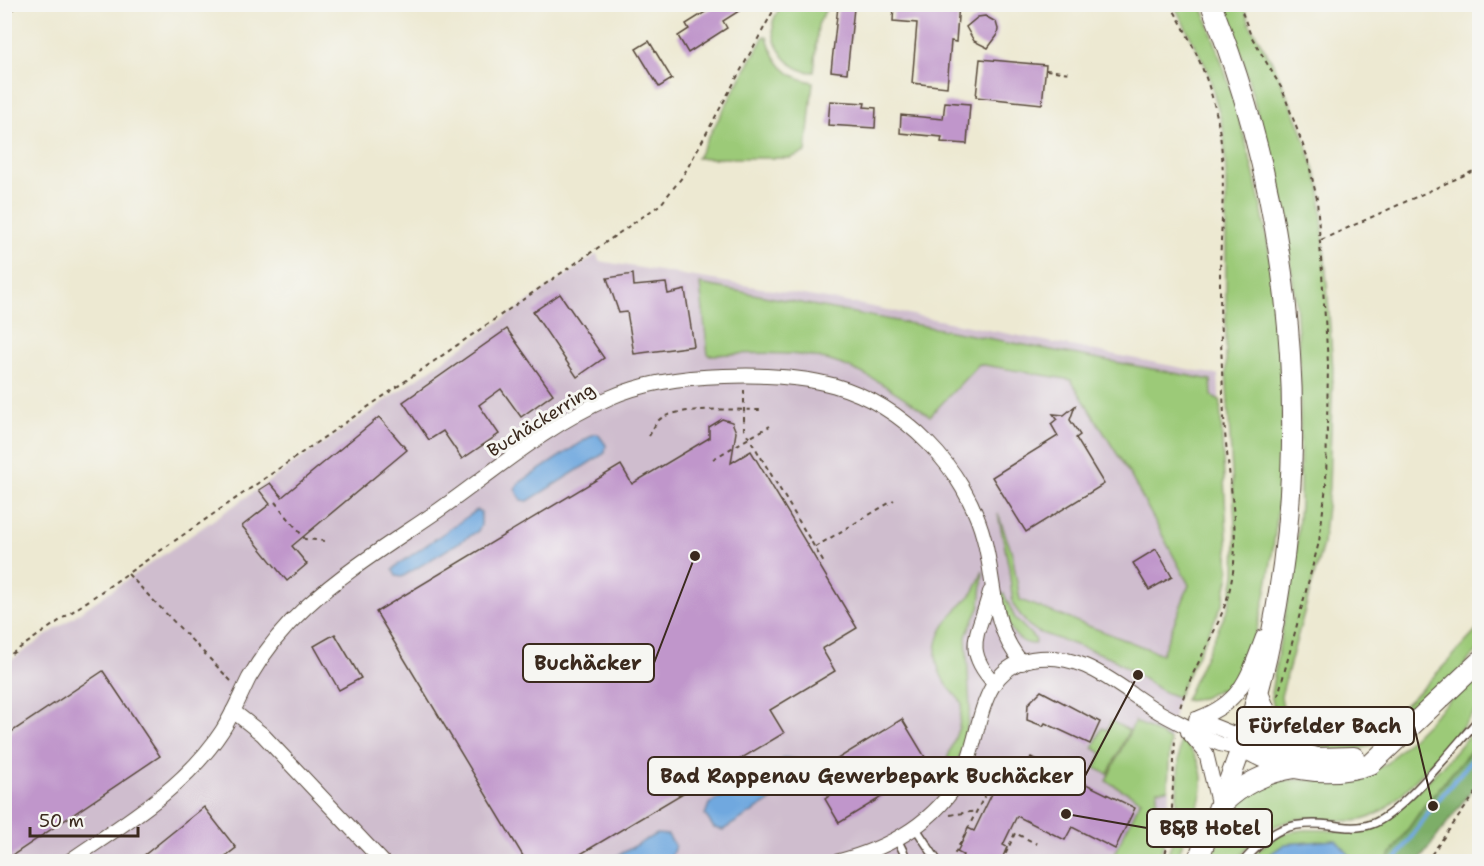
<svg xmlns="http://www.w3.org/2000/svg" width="1484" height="866" viewBox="0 0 1484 866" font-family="'Shantell Sans',sans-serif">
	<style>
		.industrial { fill: #cfbdce }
		.green { fill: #9cca78; stroke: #6c7a4b; stroke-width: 1.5 }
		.forest { fill: #7dae68; stroke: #5c6c43; stroke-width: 1.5 }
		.water { fill: #6fa8df; stroke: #55697e; stroke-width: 1.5 }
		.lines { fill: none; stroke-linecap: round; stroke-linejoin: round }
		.stream { stroke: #6fa8df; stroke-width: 4.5 }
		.building { fill: #c096cb }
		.lane-casing { stroke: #564739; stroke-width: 10 }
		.street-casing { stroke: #564739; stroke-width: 16 }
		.secondary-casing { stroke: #564739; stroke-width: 22 }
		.path { stroke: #564739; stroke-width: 2; stroke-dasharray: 4.5 4.5; stroke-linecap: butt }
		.lane { stroke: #fff; stroke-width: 7 }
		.street { stroke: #fff; stroke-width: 14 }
		.secondary { stroke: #fff; stroke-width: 20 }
		.labels { text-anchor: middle; stroke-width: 6; stroke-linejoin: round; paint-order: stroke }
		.street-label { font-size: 18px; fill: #3b2a1e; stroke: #f6f6f2 }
		.leader { fill: none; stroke: #3b2a1e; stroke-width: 2 }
		.callout-dot { fill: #3b2a1e; stroke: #f6f6f2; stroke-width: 2 }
		.callout { fill: #f6f6f2; stroke: #3b2a1e; stroke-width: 2 }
		.callout-label { font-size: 20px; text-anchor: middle; font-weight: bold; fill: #3b2a1e }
	</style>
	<rect width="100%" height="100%" fill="#f6f6f2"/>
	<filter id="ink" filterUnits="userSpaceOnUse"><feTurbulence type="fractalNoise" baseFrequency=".0167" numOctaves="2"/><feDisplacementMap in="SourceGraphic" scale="12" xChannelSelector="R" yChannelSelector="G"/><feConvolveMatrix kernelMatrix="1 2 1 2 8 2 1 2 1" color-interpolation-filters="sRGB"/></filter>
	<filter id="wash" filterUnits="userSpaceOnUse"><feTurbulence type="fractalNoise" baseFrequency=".008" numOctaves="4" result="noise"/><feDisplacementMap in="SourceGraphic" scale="24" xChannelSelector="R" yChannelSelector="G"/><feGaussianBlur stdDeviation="1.35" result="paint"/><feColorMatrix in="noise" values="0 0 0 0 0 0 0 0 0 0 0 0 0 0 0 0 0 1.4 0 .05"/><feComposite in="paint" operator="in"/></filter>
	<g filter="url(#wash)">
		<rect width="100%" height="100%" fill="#ede9d2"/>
		<!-- industrial -->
		<polygon class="industrial" points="597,254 599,261 857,304 1218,375 1229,575 1223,603 1177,697 1170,740 1168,832 1158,861 5,861 4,665"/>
		<!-- green -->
		<g class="green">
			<path d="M781,5H828L818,25L814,72C789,72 771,46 773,22C774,17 779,10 781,5Z"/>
			<path d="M1174,5H1201C1267,175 1298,350 1275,533C1268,589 1259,640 1232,690L1224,697L1219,689L1203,698L1185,700L1229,606L1235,575L1236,540L1226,370V177L1224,132L1208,71Z"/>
			<path d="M1223,5H1244L1250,25L1274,65L1301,128L1320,187L1333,370L1329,487L1323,544L1281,696C1283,715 1290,729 1308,735C1324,740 1348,740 1363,733C1406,713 1446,662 1479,628V649C1451,679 1404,734 1366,747C1350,753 1328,751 1312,747C1286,740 1274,718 1271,693L1296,552L1300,504V368L1296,303L1283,209L1241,53Z"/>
			<path d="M764,36L767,37C774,61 786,78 813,82L806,152L790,158H697Z"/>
			<path d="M700,284L1211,380L1212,396L1220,400L1229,575L1223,603L1177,697L1162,691L1110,657L1038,632L1028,625L1013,605L1009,568L998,514L1012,553L1020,600L1162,654L1189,585L1129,473L1071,380L979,364L930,416C895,390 858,366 815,357C781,351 743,354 708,355Z"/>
			<path d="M983,571L980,606L966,636L970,709L965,739L955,770L945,765L959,727L962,703C956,695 946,686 942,677C925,643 947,618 970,596C976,591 979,579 983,571Z"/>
			<path d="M1001,594H1004L1015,618L1036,640L1035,644C1012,645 1001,613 1001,594Z"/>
			<path d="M1479,671V707C1453,737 1409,794 1377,814C1354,827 1334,818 1310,818C1280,818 1252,836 1238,861L1210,862C1219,843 1225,819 1237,803C1265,768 1307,784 1345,780C1360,778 1373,771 1387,763Z"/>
			<polygon points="1111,721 1129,730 1108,774 1095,768 1102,753 1093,748 1102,728 1107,730"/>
			<polygon points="1135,721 1170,740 1168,789 1157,790 1157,805 1168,807 1168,831 1158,861 1117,861 1114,854 1141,800 1106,781"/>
			<path d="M1479,724V741L1424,806L1386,861H1355L1335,840L1285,844L1260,861L1249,862C1274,827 1300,828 1338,831C1347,831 1357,833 1365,828C1411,804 1446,763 1479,724Z"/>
			<path d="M1180,739C1224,775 1192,819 1175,861H1166L1175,832Z"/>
		</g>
		<!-- forest -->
		<polygon class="forest" points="1479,741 1479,780 1419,861 1386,861 1424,806"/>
		<!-- water -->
		<g class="water">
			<polygon points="594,434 598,434 606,445 605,453 528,501 521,500 515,489 519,483"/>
			<polygon points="477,510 481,512 481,525 478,531 402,577 396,576 393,570 396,566"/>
			<polygon points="785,758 798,760 804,770 801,782 723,830 714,828 705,815 709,804"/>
			<polygon points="656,834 668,835 675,846 671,857 663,861 608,861"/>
			<polygon points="1336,840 1355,861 1260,861 1285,844"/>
		</g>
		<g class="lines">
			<!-- stream -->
			<polyline class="stream" points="1394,862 1433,806 1480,750"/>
		</g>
		<g id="blocks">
			<!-- building -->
			<g class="building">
				<polygon points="718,4 750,4 723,21 727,28 688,53 678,36 689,29 686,24"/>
				<polygon points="894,4 959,4 956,42 951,41 947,87 912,83 917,23 893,21"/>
				<polygon points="838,6 854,8 847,73 831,71"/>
				<polygon points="985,16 996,22 998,29 997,36 988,48 974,41 966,27 978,17"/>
				<polygon points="649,41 672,79 659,87 636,49"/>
				<polygon points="980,59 1046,65 1042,104 976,97"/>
				<polygon points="830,101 865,103 864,107 876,108 875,128 828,125"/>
				<polygon points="945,102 970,104 967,144 941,142 942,137 900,133 901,115 943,119"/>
				<polygon points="633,274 634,286 666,283 668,294 685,290 694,346 634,354 627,312 619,313 607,278"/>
				<polygon points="560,294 604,358 577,377 533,312"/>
				<polygon points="507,329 553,394 521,417 501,389 479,405 499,434 462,459 443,431 429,440 403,402"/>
				<polygon points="1075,406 1070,420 1080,435 1076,438 1104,484 1026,532 992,477 1058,436 1051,424 1057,419 1053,414 1064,415"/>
				<polygon points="379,417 407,450 292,546 307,564 287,581 242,526 270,504 259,490 270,483 282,497"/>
				<polygon points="722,419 732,422 736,432 731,463 751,451 857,628 822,649 835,671 770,710 784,733 569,861 526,861 376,612 621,465 632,484 709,438 709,427"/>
				<polygon points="1156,549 1172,577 1149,590 1133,563"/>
				<polygon points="335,634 361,678 339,690 314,646"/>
				<polygon points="103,671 160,756 4,861 4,737"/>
				<polygon points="1041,691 1100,722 1090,744 1045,723 1043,726 1027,720 1028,704"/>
				<polygon points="902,719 931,767 839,823 825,799 835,792 821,769"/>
				<polygon points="1031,757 1135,808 1115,849 1072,827 1065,840 1017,816 1003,845 1007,847 1001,861 960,861 963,855 957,852 965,836 968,828 974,831 1002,773 1019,782"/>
				<polygon points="204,807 236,848 219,861 137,861"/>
			</g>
		</g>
	</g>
	<g filter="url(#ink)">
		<use href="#blocks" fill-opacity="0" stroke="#564739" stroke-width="1.5"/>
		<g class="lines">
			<defs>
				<g id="lane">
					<polyline points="915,827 938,862"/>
					<polyline points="897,839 904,853 901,862"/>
					<path d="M1243,862C1270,830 1289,820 1331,825C1344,827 1359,829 1372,824C1403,813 1456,744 1480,718"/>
				</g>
				<g id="street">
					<path d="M990,592C980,633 961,647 994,683"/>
					<polyline points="233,711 262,734 383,862"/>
					<path d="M1199,718C1242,702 1248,676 1263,637"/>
					<polyline points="1196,719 1231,733 1242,746"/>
					<polyline points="1188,732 1206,753 1219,807"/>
					<path d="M68,862C123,824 185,788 222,731C233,714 240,696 249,678C264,652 284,627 306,607C346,570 394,541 439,510C493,472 547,425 609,398C645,382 684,377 724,376C806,373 868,382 928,443C954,469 975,504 984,539C996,584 990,624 1022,663"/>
					<path d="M836,862C887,849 934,824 961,777C983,738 975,669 1032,659C1083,650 1119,688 1159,712C1171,719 1184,725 1195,731C1211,740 1223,749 1242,746"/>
				</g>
				<g id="secondary">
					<path d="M1258,692C1266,716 1274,734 1297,745"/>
					<path d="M1242,746C1280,770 1327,779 1371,764L1480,661"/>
					<polyline points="1242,746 1257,740 1317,758 1354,757"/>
					<path d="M1221,805C1243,784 1264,773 1295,768"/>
					<path d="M1197,862C1217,811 1239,760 1254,708C1318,475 1300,228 1211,4"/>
				</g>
			</defs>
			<!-- lane casing -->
			<use href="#lane" class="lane-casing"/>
			<!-- street casing -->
			<use href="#street" class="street-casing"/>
			<!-- secondary casing -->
			<use href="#secondary" class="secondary-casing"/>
			<!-- path -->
			<g class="path">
				<path d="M1170,4C1190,37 1206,71 1215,108C1229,164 1220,223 1220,280C1220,325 1222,370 1224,416C1226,467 1241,528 1232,578C1224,626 1193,662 1180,708"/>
				<polyline points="1239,4 1251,36 1282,89 1307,156 1317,199 1328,363 1326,486 1319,542 1278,696"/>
				<polyline points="4,13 24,4"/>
				<polyline points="1046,70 1070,73"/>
				<polyline points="1321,240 1480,168"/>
				<polyline points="744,390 744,429 824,563"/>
				<path d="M649,436C652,431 655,424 659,420C673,406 740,410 760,410"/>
				<polyline points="713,459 770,426"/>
				<polyline points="275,502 305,539 326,541"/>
				<polyline points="815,547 894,500"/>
				<polyline points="128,574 232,682"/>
				<polyline points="4,659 661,204 683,176 777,4"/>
				<polyline points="950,815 977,811"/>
				<polyline points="955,862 953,857 998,770 1029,784"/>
				<polyline points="1002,862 1015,833 1037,844"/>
				<polyline points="1163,862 1171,832 1175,737"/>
				<polyline points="1426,862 1480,787"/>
			</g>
			<!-- lane -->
			<use href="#lane" class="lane"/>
			<!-- street -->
			<use href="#street" class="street"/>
			<!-- secondary -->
			<use href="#secondary" class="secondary"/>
		</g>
	</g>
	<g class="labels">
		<!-- street labels -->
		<g class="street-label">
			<text transform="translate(541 420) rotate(-32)" y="6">Buchäckerring</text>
		</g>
	</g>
	<!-- callouts -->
	<path class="leader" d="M695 556L654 663M1433 806L1414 726M1138 675L1085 776M1066 814L1147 828"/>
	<g class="callout-dot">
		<circle cx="695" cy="556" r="6"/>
		<circle cx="1433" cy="806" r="6"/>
		<circle cx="1138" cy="675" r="6"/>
		<circle cx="1066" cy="814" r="6"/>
	</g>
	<g class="callout">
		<rect x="523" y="644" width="131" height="38" rx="6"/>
		<rect x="1237" y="707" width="177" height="38" rx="6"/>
		<rect x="648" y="757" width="437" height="38" rx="6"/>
		<rect x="1147" y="809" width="125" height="38" rx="6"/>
	</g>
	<g class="callout-label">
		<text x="588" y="670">Buchäcker</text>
		<text x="1325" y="733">Fürfelder Bach</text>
		<text x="867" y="783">Bad Rappenau Gewerbepark Buchäcker</text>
		<text x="1210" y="835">B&amp;B Hotel</text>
	</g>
	<!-- margin -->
	<rect width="1484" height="866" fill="none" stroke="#f6f6f2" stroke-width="24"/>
	<!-- scale -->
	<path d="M30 827v9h108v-9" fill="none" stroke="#3b2a1e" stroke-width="3"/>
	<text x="39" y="827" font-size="18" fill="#3b2a1e" stroke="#f6f6f2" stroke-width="4.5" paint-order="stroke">50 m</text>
</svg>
